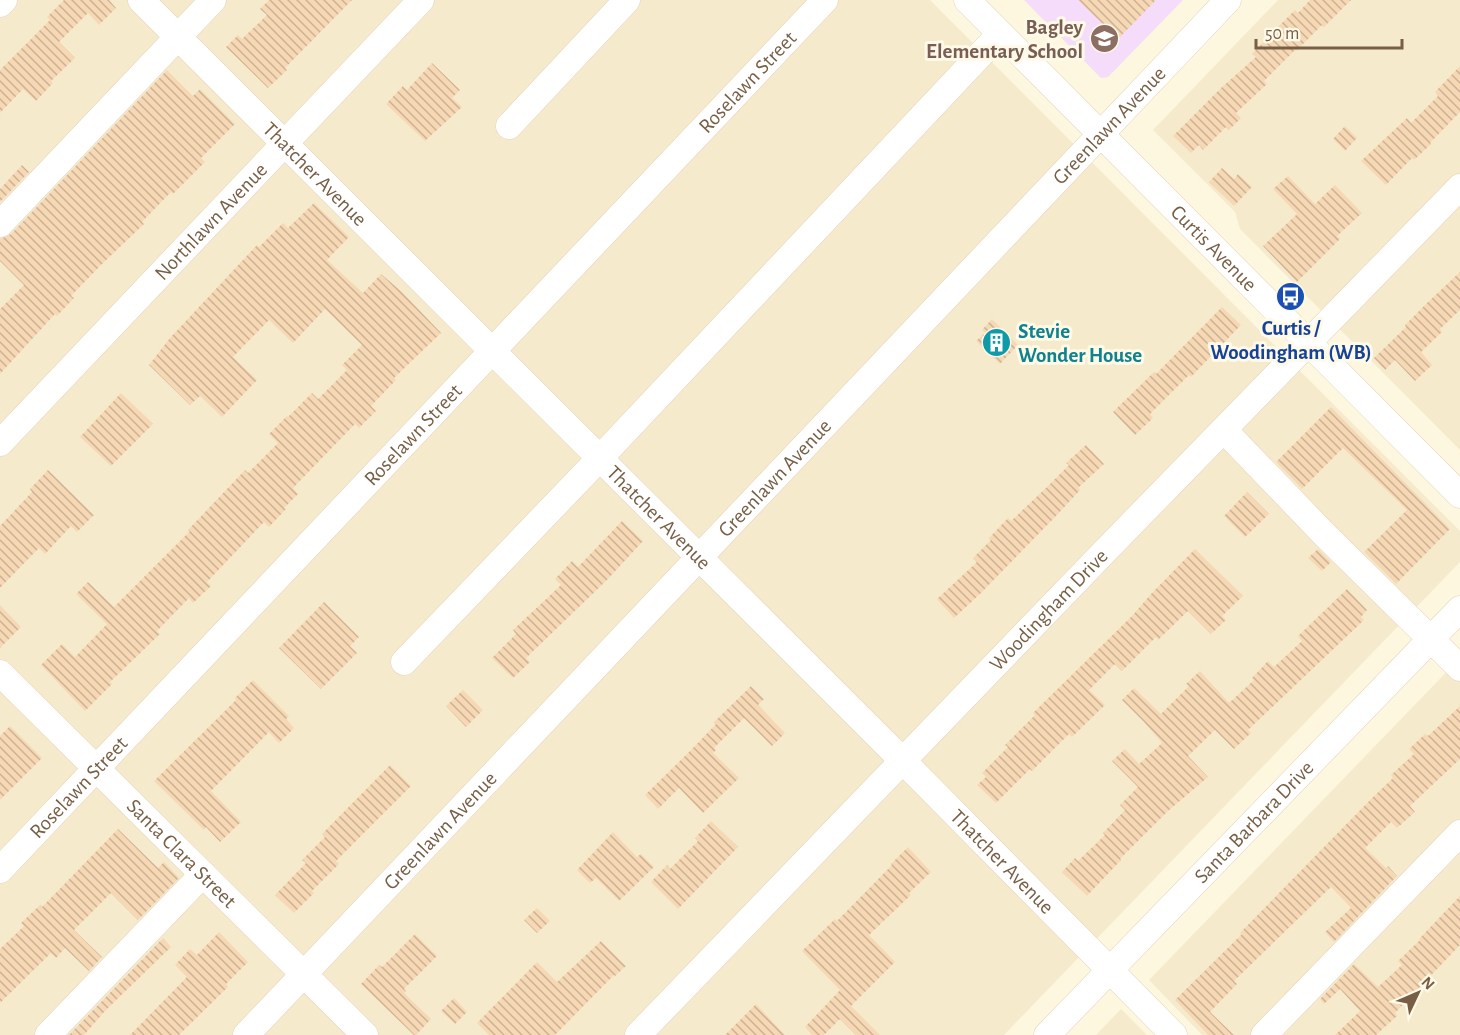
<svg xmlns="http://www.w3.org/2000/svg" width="1460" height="1035" viewBox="0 0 1460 1035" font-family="'Alegreya Sans',sans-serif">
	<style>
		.residential { fill: #f6eacd }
		.education { fill: #f4dcfa }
		.building { fill: url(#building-back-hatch) }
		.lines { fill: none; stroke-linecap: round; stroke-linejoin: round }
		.minor-casing { stroke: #e3d3ba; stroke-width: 27 }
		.minor { stroke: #fff; stroke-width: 26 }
		.labels { text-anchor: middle; stroke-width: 6; stroke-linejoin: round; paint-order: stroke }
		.education-label { font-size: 21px; font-weight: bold; fill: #785e54; stroke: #fff9e7; text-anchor: end }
		.street-label { font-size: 21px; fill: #775e45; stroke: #fff9e7 }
		.transit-label { font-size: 21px; font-weight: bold; fill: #164399; stroke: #fff9e7 }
		.culture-label { font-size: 21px; font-weight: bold; fill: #0d838f; stroke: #fff9e7; text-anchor: start }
	</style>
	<defs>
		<pattern id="building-back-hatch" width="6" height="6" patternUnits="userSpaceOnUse" patternTransform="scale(1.5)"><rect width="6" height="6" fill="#f6d8b4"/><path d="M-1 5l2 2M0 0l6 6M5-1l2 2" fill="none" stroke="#ccb294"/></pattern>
	</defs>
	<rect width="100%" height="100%" fill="#fef7df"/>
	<!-- residential -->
	<g class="residential">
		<polygon points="0,0 930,0 1460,531 1460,562 1004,1035 0,1035"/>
		<polygon points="1278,0 1460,0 1460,450 1240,229 1235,212 1153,130"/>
		<polygon points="1460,658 1460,1035 1202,1035 1149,980"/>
		<polygon points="1121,1009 1147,1035 1096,1035"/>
	</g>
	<!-- education -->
	<polygon class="education" points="1024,0 1183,0 1108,77 1101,78"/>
	<!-- building -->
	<g class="building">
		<polygon points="64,0 109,0 116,8 99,25 88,13 59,42 75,58 51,81 53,83 36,101 23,89 0,113 0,70 50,20 47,17"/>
		<polygon points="269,0 352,0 285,68 287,70 268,88 226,47 238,35 242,39 267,15 260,9"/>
		<polygon points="1078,0 1156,0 1118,39"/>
		<polygon points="1310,0 1351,0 1324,27 1322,25 1296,51 1295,50 1264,81 1267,84 1236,113 1241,118 1229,130 1226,127 1203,150 1199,145 1191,153 1173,136 1221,88 1256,57 1252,54 1269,36 1295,10 1298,13"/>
		<polygon points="432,63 460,90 452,98 462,107 425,141 386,104 403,86 407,90"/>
		<polygon points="1460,66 1460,112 1430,143 1431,144 1414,160 1412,158 1386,185 1361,161 1407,118 1411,123 1438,96 1435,92"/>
		<polygon points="167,70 193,96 200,89 235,124 201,158 205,162 173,194 171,192 142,222 144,224 101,265 71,296 74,298 57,316 55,314 0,374 0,309 24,285 0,261 0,239 11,234"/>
		<polygon points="1345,126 1357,138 1345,151 1333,139"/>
		<polygon points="22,165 29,172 0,202 0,189"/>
		<polygon points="1222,168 1234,179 1238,174 1252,187 1234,206 1209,182"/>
		<polygon points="1288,176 1315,204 1335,185 1362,213 1337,236 1340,239 1297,282 1263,246 1297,214 1273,189"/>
		<polygon points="314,203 349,237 327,260 363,293 381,274 402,292 441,333 394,378 396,380 371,406 376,411 359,428 355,424 293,488 298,494 284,508 286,509 269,527 264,522 207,582 211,586 193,603 189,598 157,631 160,634 110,682 112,684 85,711 41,665 62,644 75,657 107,624 76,594 88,582 114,607 190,531 188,530 245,470 248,473 278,443 269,434 287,416 288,417 312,393 318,399 347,370 342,365 362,345 325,309 293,343 269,320 233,357 257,380 222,417 200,396 190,405 149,365 170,338 257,245 259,247 283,223 288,228"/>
		<polygon points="1460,272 1460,310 1440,329 1442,332 1421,352 1432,365 1415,381 1395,360 1385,370 1374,358 1406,327 1405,325 1428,302"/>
		<polygon points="1222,307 1241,325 1191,377 1189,375 1150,414 1153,418 1135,435 1113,412 1154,372 1156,374"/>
		<polygon points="992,319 1018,345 1000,364 976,341 985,333 982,330"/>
		<polygon points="121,393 153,424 111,466 80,437"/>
		<polygon points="1331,407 1450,529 1396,584 1364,552 1407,510 1343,448 1302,489 1276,462"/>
		<polygon points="1086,445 1104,464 1078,488 1080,490 1056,516 980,594 954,618 937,599 977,562 973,558 991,540 989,538 1008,518 1011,521 1048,486 1069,465 1066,463"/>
		<polygon points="48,470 94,515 77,532 71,526 45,554 39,548 0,588 0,526 32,492 30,489"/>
		<polygon points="1247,492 1269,514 1245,537 1224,516"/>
		<polygon points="622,521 643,541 606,581 526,658 530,662 513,678 492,658 516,634 513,630 561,585 555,579 572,561 578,567"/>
		<polygon points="1195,549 1243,596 1222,616 1226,620 1211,634 1188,611 1158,640 1156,637 1122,671 1115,664 1089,690 1105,705 1072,737 1069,734 1032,771 1030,769 996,803 977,785 986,777 982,773 1008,747 1005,745 1035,715 1033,713 1133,615 1151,594"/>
		<polygon points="1318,549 1331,562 1322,571 1308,558"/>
		<polygon points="1347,589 1367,610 1361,617 1364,620 1248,730 1251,733 1234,749 1215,730 1188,756 1208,777 1168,811 1120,859 1121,860 1087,896 1062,872 1075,858 1078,861 1105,835 1103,833 1125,810 1120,805 1138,787 1112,761 1125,749 1139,764 1162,743 1144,722 1122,700 1134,688 1161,714 1189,686 1186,684 1200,671 1229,703 1254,680 1252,678 1268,661 1274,667 1302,641 1298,636"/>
		<polygon points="324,602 359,637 350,646 357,653 321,689 279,648"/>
		<polygon points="0,605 21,627 0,648"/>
		<polygon points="253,680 289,716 286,719 294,728 279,743 269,732 211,791 241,822 220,842 206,827 204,830 154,781 236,700 235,698"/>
		<polygon points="751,686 764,699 758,705 785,733 772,746 744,718 714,748 716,750 713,753 739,778 703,813 679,788 658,809 645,795 691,750 716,724 714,722"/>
		<polygon points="463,690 483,710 466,727 446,706"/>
		<polygon points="1460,706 1460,759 1410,806 1415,812 1397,828 1391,822 1365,848 1386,868 1388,866 1397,876 1334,942 1325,932 1351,908 1331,887 1234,981 1237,984 1210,1012 1234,1035 1208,1035 1175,1000 1242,934 1240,933 1371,799 1393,778 1391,775 1414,754 1409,749 1425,734 1428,736"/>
		<polygon points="10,726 42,758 0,800 0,736"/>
		<polygon points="390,765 411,786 336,861 339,864 312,891 314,893 294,913 275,895 306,863 302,860 325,837 322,834"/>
		<polygon points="711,821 738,847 678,909 651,882 667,865 670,869 698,841 695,838"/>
		<polygon points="118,829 158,868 164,862 179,878 138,920 111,893 74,930 102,957 89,971 65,948 56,958 51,953 0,1003 0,949 24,926 21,923 40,905 42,907"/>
		<polygon points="613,832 637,857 641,854 654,867 619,901 596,878 590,883 577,870"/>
		<polygon points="908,847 931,872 909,893 911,895 869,935 895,962 851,1006 880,1035 856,1035 840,1019 824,1035 812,1035 805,1027 840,990 802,951 835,919 837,921 892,865 891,864"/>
		<polygon points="1460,896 1460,945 1395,1013 1397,1016 1376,1035 1335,1035 1360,1011 1340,989 1324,1004 1320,999 1354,964 1378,987 1402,965 1398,961 1420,940 1419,939"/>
		<polygon points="537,908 550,921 537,933 524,920"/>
		<polygon points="219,932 248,962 226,984 228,987 179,1035 130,1035 187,977 175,965 190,949 197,955"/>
		<polygon points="415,934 437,956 404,989 406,991 404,993 431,1019 416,1035 414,1035 361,984 379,965 382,967"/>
		<polygon points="163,938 171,947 105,1011 84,1035 69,1035"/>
		<polygon points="601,941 626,966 615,976 614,975 555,1035 489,1035 477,1023 537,962 557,982"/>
		<polygon points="454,998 467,1012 455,1024 441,1011"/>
		<polygon points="756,1004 785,1035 725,1035"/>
	</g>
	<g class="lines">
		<defs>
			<g id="minor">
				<path id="s1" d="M141,0L903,761L1174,1035"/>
				<path id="s2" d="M967,0L1460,495"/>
				<polyline points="0,4 4,0"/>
				<polyline points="509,126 627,0"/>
				<polyline points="0,224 213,0"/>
				<polyline points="1224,430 1323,533 1460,668"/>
				<path id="s3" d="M0,443L421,0"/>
				<polyline points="404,662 600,458 1000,34"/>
				<path id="s4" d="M0,673L365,1035"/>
				<path id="s5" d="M0,870L825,0"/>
				<polyline points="48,1035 203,874"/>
				<path id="s6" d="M246,1035L1228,0"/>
				<path id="s7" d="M638,1035L1107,549L1460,187"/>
				<path id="s8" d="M1047,1035L1460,609"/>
				<polyline points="1264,1035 1460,833"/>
			</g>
		</defs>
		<!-- minor casing -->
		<use href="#minor" class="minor-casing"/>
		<!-- minor -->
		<use href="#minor" class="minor"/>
	</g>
	<!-- icons -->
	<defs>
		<symbol id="school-disc" viewBox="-11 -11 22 22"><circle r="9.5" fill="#8d6e63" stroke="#fff9e7"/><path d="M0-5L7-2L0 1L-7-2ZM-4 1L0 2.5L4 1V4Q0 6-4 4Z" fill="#fff"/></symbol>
		<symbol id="bus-disc" viewBox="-11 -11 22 22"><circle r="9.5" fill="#1a4fb4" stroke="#fff9e7"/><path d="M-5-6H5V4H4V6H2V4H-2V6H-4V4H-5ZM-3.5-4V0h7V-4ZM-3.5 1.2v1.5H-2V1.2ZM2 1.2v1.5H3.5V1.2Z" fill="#fff"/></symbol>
		<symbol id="building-disc" viewBox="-11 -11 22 22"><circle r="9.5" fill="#0f9aa8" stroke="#fff9e7"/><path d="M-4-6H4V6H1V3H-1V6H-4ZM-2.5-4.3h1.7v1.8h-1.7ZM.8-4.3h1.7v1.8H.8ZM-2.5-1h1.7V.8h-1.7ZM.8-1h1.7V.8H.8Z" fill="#fff"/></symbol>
	</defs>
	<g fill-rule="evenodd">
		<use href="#school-disc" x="1088" y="22" width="33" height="33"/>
		<use href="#bus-disc" x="1274" y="280" width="33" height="33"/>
		<use href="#building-disc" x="980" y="326" width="33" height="33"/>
	</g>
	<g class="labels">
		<!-- education labels -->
		<g class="education-label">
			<text x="1083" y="34">Bagley<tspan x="1083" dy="24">Elementary School</tspan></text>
		</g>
		<!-- street labels -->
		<g class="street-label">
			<text dy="7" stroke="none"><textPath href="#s5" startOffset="1086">Roselawn Street</textPath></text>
			<text dy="7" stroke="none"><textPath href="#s6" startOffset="1254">Greenlawn Avenue</textPath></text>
			<text dy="7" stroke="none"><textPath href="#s1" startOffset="246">Thatcher Avenue</textPath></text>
			<text dy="7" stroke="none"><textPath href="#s3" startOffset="306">Northlawn Avenue</textPath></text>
			<text dy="7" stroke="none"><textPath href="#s2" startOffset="350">Curtis Avenue</textPath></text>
			<text dy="7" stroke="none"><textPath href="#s5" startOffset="600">Roselawn Street</textPath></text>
			<text dy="7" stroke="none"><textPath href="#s6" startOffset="768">Greenlawn Avenue</textPath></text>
			<text dy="7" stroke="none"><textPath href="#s1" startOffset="732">Thatcher Avenue</textPath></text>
			<text dy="7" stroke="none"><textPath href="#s7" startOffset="591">Woodingham Drive</textPath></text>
			<text dy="7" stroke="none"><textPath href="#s5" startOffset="114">Roselawn Street</textPath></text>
			<text dy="7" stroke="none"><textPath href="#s8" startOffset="297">Santa Barbara Drive</textPath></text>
			<text dy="7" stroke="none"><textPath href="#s6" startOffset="282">Greenlawn Avenue</textPath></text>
			<text dy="7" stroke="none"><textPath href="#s4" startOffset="256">Santa Clara Street</textPath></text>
			<text dy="7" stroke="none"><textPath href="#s1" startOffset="1218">Thatcher Avenue</textPath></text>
		</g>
		<!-- transit labels -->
		<g class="transit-label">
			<text x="1291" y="335">Curtis /<tspan x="1291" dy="24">Woodingham (WB)</tspan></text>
		</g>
		<!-- culture labels -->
		<g class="culture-label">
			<text x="1018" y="338">Stevie<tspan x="1018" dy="24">Wonder House</tspan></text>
		</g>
	</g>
	<!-- north arrow -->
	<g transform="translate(1418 993) rotate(46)" stroke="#fff9e7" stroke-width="4.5" paint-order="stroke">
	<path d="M0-4.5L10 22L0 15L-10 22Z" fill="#775e45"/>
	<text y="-9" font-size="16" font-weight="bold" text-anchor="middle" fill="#775e45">N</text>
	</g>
	<!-- scale -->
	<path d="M1256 39v9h146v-9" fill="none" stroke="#775e45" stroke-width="3"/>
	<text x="1265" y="39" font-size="18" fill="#775e45" stroke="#fff9e7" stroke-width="4.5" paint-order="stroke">50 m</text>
</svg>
